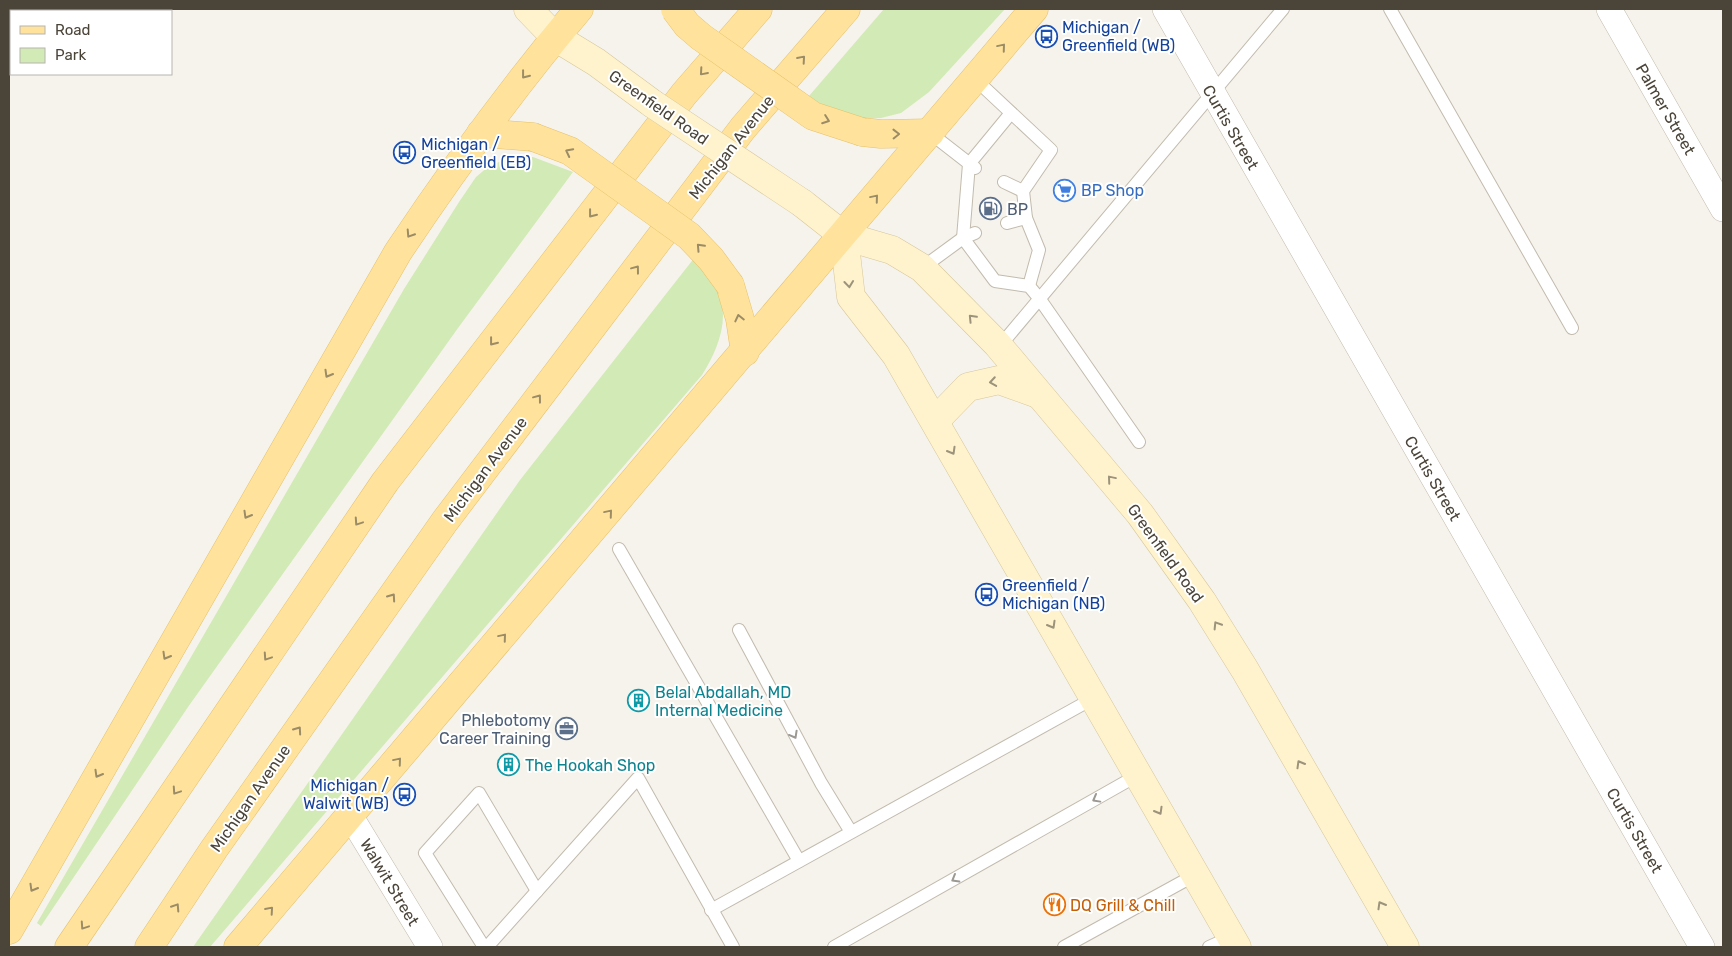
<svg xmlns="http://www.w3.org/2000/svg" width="1732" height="956" viewBox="0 0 1732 956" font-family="Rubik,sans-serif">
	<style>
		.green { fill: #d2eab5 }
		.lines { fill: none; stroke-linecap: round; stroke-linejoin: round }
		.lane-casing { stroke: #c2bbae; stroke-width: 14 }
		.street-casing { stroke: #c2bbae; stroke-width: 26 }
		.secondary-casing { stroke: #d6c79b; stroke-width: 29 }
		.primary-casing { stroke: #e6c16a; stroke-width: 29 }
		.lane { stroke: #fff; stroke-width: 12 }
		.street { stroke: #fff; stroke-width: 25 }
		.secondary { stroke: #fff3cd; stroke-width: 28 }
		.primary { stroke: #ffe39c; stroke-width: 28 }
		.secondary-bridge-casing { stroke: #d6c79b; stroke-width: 29; stroke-linecap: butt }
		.primary-bridge-casing { stroke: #e6c16a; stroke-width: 29; stroke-linecap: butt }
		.secondary-bridge { stroke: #fff3cd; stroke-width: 28 }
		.primary-bridge { stroke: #ffe39c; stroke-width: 28 }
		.oneway { stroke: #9c8c66 }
		.oneway2 { stroke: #9c937c }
		.oneway3 { stroke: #9c9892 }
		.labels { text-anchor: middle; stroke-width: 4; stroke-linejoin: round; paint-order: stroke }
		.transit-label { font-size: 16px; fill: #164399; stroke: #fff; text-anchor: start }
		.street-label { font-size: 16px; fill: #4b4439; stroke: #fff }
		.shop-label { font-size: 16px; fill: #366cbe; stroke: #fff; text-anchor: start }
		.service-label { font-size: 16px; fill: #4e5e75; stroke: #fff; text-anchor: start }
		.culture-label { font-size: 16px; fill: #0d838f; stroke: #fff; text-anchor: start }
		.food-label { font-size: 16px; fill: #c56008; stroke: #fff; text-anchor: start }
	</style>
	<rect width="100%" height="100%" fill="#f6f3ec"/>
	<!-- green -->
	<g class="green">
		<polygon points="884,9 1005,9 929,92 901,113 881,118 856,119 817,102 809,96"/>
		<polygon points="533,157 573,172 458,328 188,707 41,926 37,923 404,289 459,202 476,177 489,166 507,159"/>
		<path d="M695,257C704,269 716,283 720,297C729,323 716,353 702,375L210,947H193L520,480Z"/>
	</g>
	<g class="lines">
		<defs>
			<g id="lane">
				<polyline points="1390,9 1572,328"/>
				<polyline points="975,79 1051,150 1023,191 1026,218 1039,250 1029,286"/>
				<polyline points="1011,113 969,164 963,238 995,281 1029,286 1039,298 1139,442"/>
				<polyline points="930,133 975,168"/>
				<polyline points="1004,182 1023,191"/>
				<polyline points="1007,223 1026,218"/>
				<polyline points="922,268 963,238 975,233"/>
				<polyline points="999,347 1283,9"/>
				<polyline points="619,549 799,861"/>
				<polyline points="739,630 821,783 851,832"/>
				<polyline points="711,910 1094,698"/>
				<polyline points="484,947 425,853 479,793 537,891"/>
				<polyline points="487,947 638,778 733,947"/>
				<polyline points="834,947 1138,775"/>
				<polyline points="1064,947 1195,875"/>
				<polyline points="1209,947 1231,937"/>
			</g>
			<g id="street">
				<polyline points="1165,9 1702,947"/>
				<polyline points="1609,9 1723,209"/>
				<polyline points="351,817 430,947"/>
			</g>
			<g id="secondary">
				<polyline points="528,9 555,37 596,62 653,104"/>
				<polyline points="802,203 844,236 892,250 922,268 997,344 1140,514 1202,601 1245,670 1405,947"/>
				<polyline points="844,236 851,297 896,355 1237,947"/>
				<polyline points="935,421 968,387 999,380 1038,394"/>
			</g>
			<g id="primary">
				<polyline points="862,132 881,134 930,133"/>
				<polyline points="481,133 533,137"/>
				<polyline points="730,285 740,319 745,352"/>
				<path d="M9,930L398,252C454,168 514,86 579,9"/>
				<polyline points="69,947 385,482 684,94 758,9"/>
				<polyline points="149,947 214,849 445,521 743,128 846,9"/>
				<polyline points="238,947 1034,9"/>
			</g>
		</defs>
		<!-- lane casing -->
		<use href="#lane" class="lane-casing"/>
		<!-- street casing -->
		<use href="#street" class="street-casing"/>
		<!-- secondary casing -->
		<use href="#secondary" class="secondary-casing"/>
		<!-- primary casing -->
		<use href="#primary" class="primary-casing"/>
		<!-- lane -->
		<use href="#lane" class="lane"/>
		<!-- street -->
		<use href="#street" class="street"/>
		<!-- secondary -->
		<use href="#secondary" class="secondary"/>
		<!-- primary -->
		<use href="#primary" class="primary"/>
		<defs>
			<polyline id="secondary-bridge" points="653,104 802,203"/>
			<g id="primary-bridge">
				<polyline points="675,9 687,25 701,37 813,116 862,132"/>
				<polyline points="533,137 570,151 689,236 711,259 730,285"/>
			</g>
		</defs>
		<!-- secondary-bridge casing -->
		<use href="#secondary-bridge" class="secondary-bridge-casing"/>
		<!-- primary-bridge casing -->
		<use href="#primary-bridge" class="primary-bridge-casing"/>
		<!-- secondary-bridge -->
		<use href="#secondary-bridge" class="secondary-bridge"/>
		<!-- primary-bridge -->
		<use href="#primary-bridge" class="primary-bridge"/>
	</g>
	<!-- one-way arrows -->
	<defs><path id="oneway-chevron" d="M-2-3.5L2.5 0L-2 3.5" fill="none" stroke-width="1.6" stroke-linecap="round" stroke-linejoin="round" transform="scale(1.25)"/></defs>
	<g class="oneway">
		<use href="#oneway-chevron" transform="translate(1002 47) rotate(-50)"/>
		<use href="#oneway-chevron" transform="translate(802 59) rotate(-49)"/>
		<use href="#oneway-chevron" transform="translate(703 72) rotate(131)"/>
		<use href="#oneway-chevron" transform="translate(525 75) rotate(128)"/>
		<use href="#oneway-chevron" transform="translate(826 120) rotate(20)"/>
		<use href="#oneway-chevron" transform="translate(896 134) rotate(-1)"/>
		<use href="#oneway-chevron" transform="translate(569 152) rotate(-153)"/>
		<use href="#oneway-chevron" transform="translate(875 198) rotate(-50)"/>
		<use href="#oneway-chevron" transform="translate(592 214) rotate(128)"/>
		<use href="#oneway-chevron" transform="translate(410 234) rotate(123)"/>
		<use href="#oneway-chevron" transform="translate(700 247) rotate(-133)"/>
		<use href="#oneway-chevron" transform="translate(636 269) rotate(-53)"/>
		<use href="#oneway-chevron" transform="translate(739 318) rotate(-103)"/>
		<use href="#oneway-chevron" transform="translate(493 342) rotate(128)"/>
		<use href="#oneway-chevron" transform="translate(328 374) rotate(120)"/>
		<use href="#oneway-chevron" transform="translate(538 398) rotate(-53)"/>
		<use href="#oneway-chevron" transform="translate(609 513) rotate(-50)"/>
		<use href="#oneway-chevron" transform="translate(247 515) rotate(120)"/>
		<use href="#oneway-chevron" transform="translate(358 522) rotate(124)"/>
		<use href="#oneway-chevron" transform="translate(392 597) rotate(-55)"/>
		<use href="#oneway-chevron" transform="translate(503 637) rotate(-50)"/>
		<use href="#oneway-chevron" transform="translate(166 656) rotate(120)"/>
		<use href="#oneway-chevron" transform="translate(267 657) rotate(124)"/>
		<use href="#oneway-chevron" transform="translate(298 730) rotate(-55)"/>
		<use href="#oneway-chevron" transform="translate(398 761) rotate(-50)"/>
		<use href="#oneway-chevron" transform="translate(98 774) rotate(120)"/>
		<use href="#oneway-chevron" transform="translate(176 791) rotate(124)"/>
		<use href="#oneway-chevron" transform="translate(33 888) rotate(120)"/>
		<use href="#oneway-chevron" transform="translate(176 907) rotate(-57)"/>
		<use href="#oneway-chevron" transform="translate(270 910) rotate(-49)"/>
		<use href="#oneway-chevron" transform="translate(84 926) rotate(124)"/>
	</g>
	<g class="oneway2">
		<use href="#oneway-chevron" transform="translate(849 284) rotate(84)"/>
		<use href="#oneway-chevron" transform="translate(972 318) rotate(-134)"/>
		<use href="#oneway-chevron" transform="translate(993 382) rotate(171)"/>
		<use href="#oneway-chevron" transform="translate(952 451) rotate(60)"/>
		<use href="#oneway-chevron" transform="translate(1111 479) rotate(-130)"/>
		<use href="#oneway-chevron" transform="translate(1052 625) rotate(60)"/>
		<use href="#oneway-chevron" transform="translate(1217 625) rotate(-122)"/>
		<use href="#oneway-chevron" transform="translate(1300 764) rotate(-120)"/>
		<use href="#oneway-chevron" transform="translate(1159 811) rotate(60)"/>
		<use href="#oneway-chevron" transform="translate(1381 905) rotate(-120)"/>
	</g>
	<g class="oneway3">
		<use href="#oneway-chevron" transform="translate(794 735) rotate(61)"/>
		<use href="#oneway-chevron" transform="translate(1096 799) rotate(151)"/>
		<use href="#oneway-chevron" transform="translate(955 879) rotate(150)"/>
	</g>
	<!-- icons -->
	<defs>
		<symbol id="bus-ring" viewBox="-11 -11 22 22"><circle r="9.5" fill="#fff" stroke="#1a4fb4" stroke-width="1.5"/><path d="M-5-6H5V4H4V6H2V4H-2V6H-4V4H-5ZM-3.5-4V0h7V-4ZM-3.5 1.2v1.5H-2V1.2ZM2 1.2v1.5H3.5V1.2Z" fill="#1a4fb4"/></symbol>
		<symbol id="supermarket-ring" viewBox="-11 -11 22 22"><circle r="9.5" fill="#fff" stroke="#3f7fe0" stroke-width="1.5"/><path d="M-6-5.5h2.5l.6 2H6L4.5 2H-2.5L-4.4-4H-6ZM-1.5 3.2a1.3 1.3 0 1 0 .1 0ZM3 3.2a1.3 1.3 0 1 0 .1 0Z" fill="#3f7fe0"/></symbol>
		<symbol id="fuel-ring" viewBox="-11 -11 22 22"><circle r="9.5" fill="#fff" stroke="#5c6f8a" stroke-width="1.5"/><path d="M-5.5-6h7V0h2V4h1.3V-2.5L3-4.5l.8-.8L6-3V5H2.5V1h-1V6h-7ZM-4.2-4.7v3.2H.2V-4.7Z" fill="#5c6f8a"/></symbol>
		<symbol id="building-ring" viewBox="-11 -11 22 22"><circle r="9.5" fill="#fff" stroke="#0f9aa8" stroke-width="1.5"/><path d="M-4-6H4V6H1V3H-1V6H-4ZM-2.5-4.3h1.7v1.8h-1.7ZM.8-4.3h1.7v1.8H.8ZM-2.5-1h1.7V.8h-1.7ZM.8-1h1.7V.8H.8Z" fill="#0f9aa8"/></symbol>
		<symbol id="office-ring" viewBox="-11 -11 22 22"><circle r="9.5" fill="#fff" stroke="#5c6f8a" stroke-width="1.5"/><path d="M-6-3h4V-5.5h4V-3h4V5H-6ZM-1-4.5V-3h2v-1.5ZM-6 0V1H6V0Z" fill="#5c6f8a"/></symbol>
		<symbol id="restaurant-ring" viewBox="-11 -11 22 22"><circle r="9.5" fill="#fff" stroke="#e8710a" stroke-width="1.5"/><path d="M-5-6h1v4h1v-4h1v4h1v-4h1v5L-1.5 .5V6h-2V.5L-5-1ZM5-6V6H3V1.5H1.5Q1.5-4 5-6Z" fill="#e8710a"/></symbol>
	</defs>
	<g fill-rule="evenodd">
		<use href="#bus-ring" x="1034" y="24" width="25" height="25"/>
		<use href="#bus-ring" x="392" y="140" width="25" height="25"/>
		<use href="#supermarket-ring" x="1052" y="178" width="25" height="25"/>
		<use href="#fuel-ring" x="978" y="196" width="25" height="25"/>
		<use href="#bus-ring" x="974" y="582" width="25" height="25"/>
		<use href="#building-ring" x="626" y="688" width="25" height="25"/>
		<use href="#office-ring" x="554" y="716" width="25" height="25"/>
		<use href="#building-ring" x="496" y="752" width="25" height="25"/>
		<use href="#bus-ring" x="392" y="782" width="25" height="25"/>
		<use href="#restaurant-ring" x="1042" y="892" width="25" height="25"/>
	</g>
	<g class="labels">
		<!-- transit labels -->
		<g class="transit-label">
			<text x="1062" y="33">Michigan /<tspan x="1062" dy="18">Greenfield (WB)</tspan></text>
			<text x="421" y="150">Michigan /<tspan x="421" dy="18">Greenfield (EB)</tspan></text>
			<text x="1002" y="591">Greenfield /<tspan x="1002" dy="18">Michigan (NB)</tspan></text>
			<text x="389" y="791" text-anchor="end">Michigan /<tspan x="389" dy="18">Walwit (WB)</tspan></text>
		</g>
		<!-- street labels -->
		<g class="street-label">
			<text transform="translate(659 107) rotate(35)" y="6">Greenfield Road</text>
			<text transform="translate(1666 109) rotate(60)" y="6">Palmer Street</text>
			<text transform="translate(1231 127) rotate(60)" y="6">Curtis Street</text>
			<text transform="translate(731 147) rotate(-52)" y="6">Michigan Avenue</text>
			<text transform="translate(485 469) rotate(-53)" y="6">Michigan Avenue</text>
			<text transform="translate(1433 478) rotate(60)" y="6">Curtis Street</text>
			<text transform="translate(1166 553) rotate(54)" y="6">Greenfield Road</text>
			<text transform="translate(250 798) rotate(-55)" y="6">Michigan Avenue</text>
			<text transform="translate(1635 830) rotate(60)" y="6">Curtis Street</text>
			<text transform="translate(390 882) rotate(59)" y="6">Walwit Street</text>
		</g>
		<!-- shop labels -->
		<g class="shop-label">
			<text x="1081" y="196">BP Shop</text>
		</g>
		<!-- service labels -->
		<g class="service-label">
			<text x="1007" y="215">BP</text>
			<text x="551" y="726" text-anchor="end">Phlebotomy<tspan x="551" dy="18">Career Training</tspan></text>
		</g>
		<!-- culture labels -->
		<g class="culture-label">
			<text x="655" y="698">Belal Abdallah, MD<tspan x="655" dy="18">Internal Medicine</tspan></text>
			<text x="525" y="771">The Hookah Shop</text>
		</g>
		<!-- food labels -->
		<g class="food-label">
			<text x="1070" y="911">DQ Grill &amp; Chill</text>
		</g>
	</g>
	<!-- border -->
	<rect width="1732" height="956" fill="none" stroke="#4b4439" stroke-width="20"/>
	<!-- legend -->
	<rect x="10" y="10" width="162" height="65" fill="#ffffff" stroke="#b7b4b0"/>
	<rect x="20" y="26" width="25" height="8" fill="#ffe39c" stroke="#b7b4b0"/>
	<text x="55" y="35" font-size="15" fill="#4b4439">Road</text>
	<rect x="20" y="48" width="25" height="15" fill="#d2eab5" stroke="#b7b4b0"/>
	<text x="55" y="60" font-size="15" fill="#4b4439">Park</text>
</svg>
